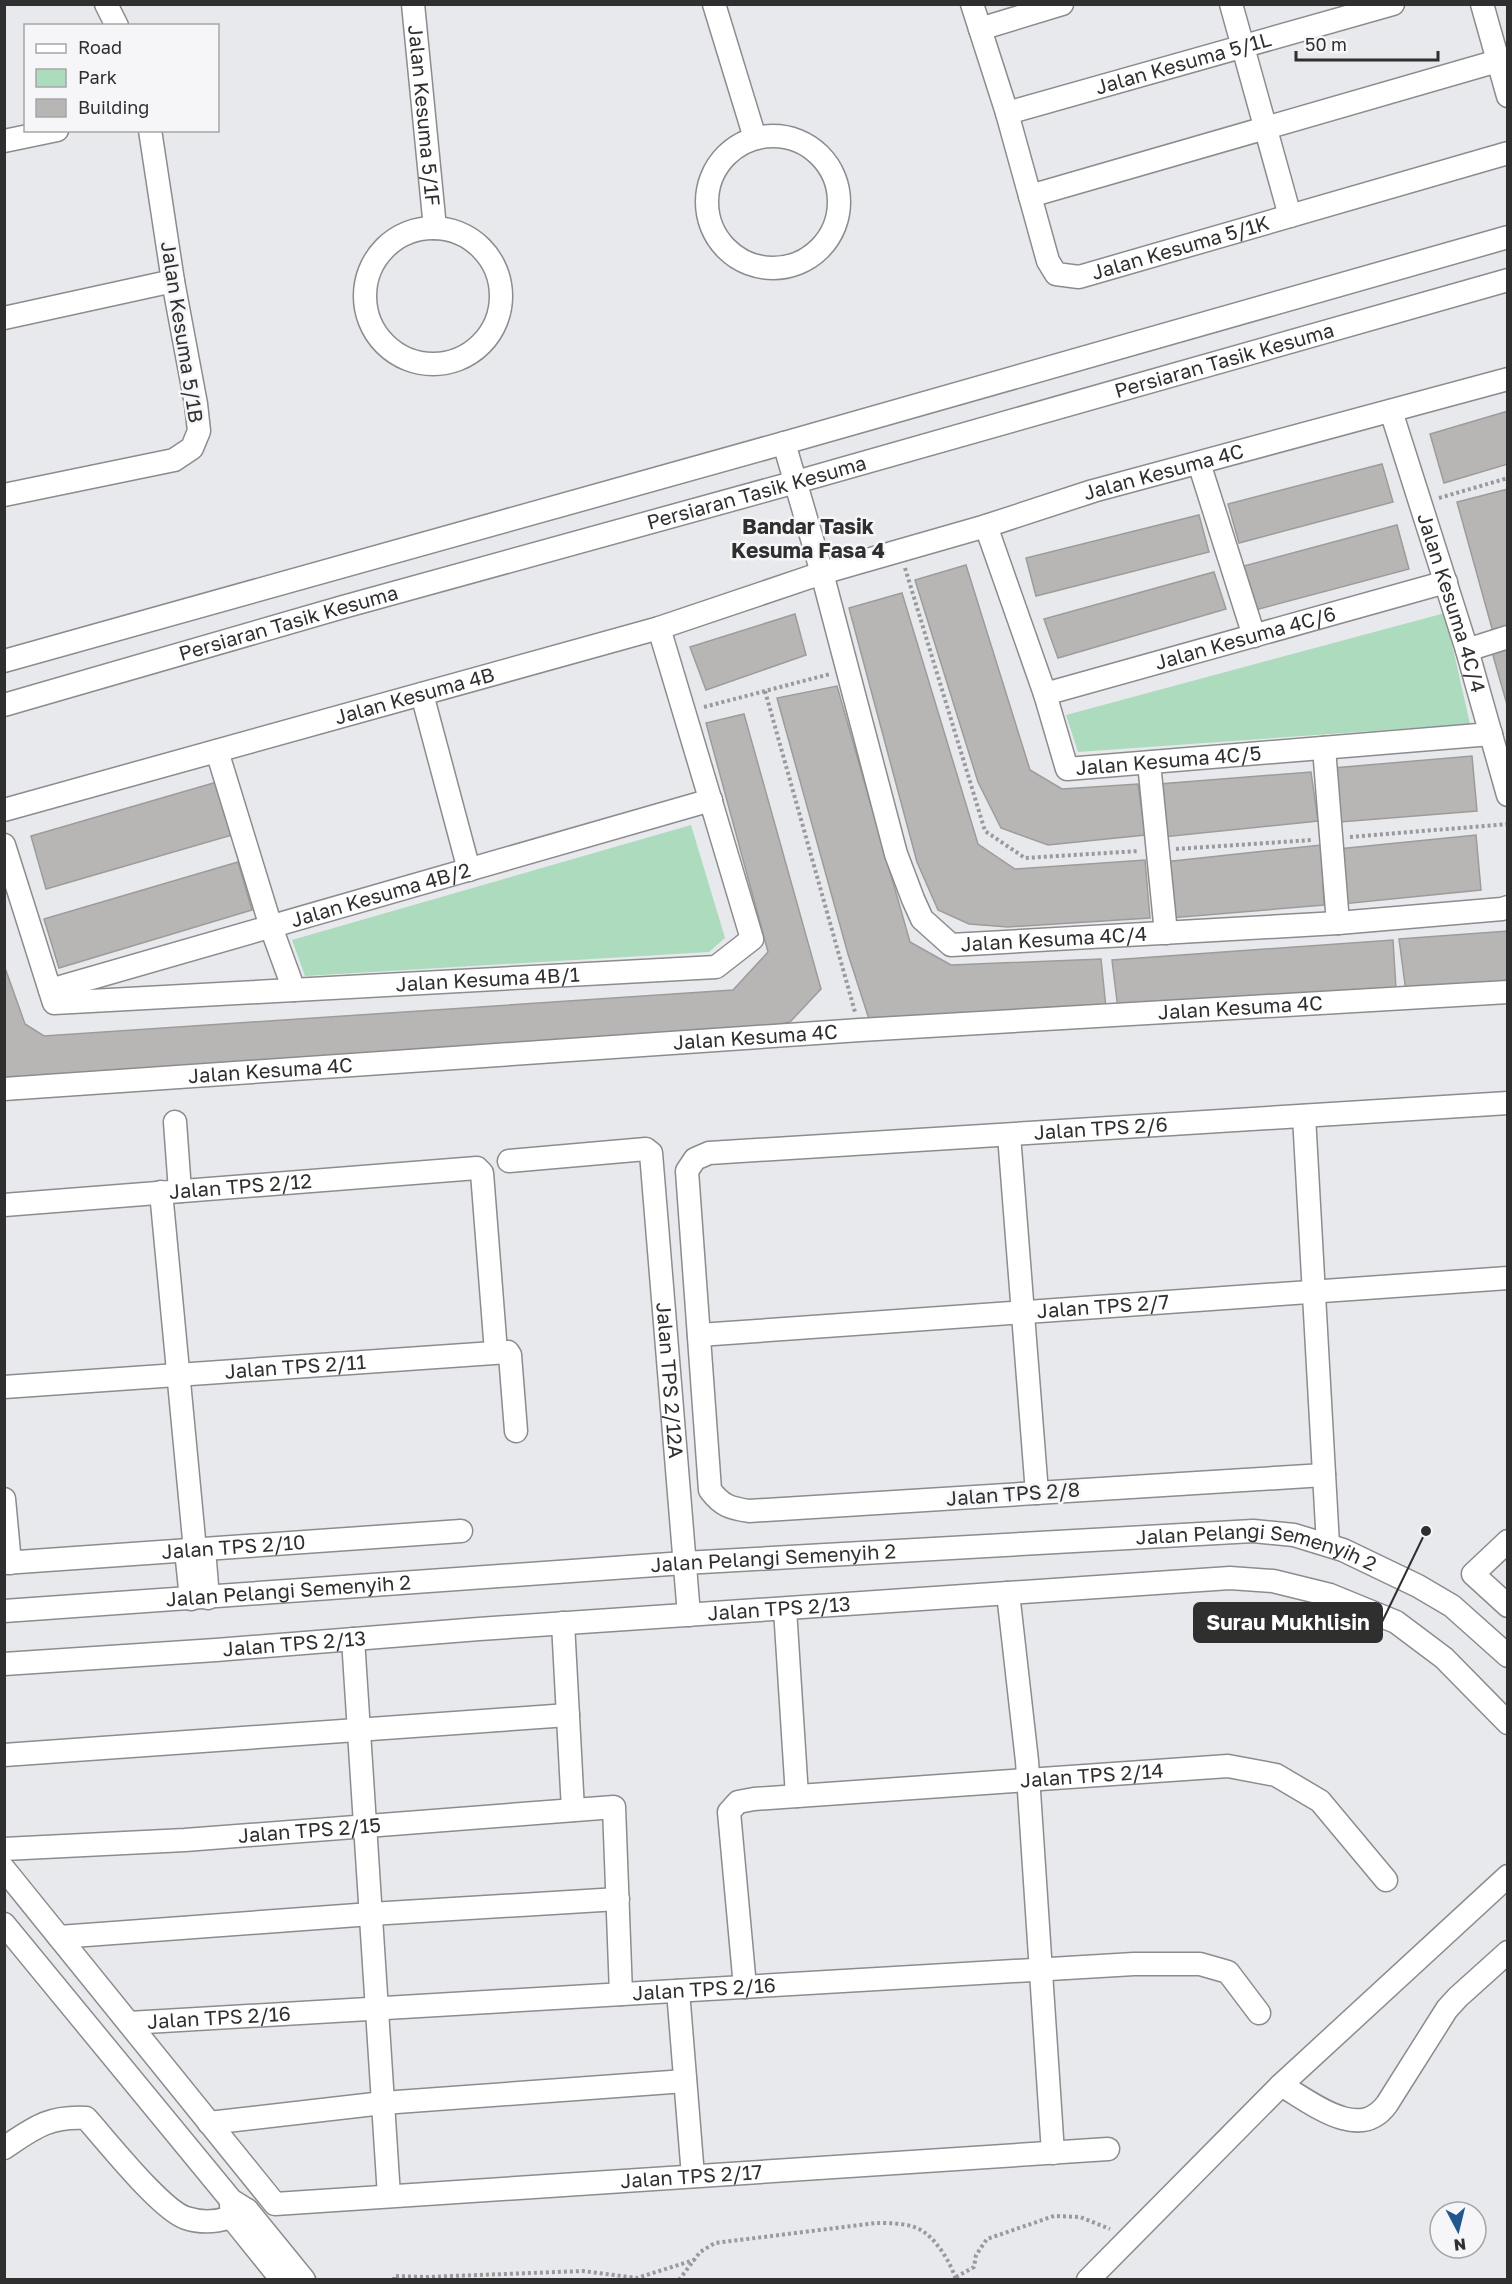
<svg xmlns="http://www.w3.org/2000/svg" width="1512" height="2284" viewBox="0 0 1512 2284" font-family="'Golos Text',sans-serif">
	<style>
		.green { fill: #acdbbe }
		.building { fill: #b8b6b4; stroke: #9d9c9a; stroke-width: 1.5 }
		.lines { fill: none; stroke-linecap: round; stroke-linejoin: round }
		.minor-casing { stroke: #8c8c8f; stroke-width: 25 }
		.path { stroke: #9a9a9d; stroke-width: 4; stroke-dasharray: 3 3; stroke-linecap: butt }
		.minor { stroke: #fff; stroke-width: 22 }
		.labels { text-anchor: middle; stroke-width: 5; stroke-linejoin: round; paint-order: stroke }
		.street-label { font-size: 20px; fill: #2f2f30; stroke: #f6f6f9 }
		.neighbourhood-label { font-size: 21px; font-weight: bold; fill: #2f2f30; stroke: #f6f6f9 }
		.leader { fill: none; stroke: #2f2f30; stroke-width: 2 }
		.callout-dot { fill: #2f2f30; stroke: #f6f6f9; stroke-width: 2 }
		.callout { fill: #2f2f30; stroke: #2f2f30; stroke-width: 2 }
		.callout-label { font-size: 21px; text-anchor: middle; font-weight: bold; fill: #fff }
	</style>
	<rect width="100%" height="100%" fill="#e8e9ec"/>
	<!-- green -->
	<g class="green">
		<polygon points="1445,613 1470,724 1078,752 1066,715"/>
		<polygon points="691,825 725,938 709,952 305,976 292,940"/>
	</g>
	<!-- building -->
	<g class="building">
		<polygon points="1508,411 1508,464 1444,483 1430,434"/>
		<polygon points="1382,464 1393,502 1239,543 1228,504"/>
		<polygon points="1508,489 1508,628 1493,632 1457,502"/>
		<polygon points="1199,515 1209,552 1036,596 1026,558"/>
		<polygon points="1397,525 1409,569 1255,610 1244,566"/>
		<polygon points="966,565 1030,770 1062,789 1138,784 1145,835 1048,845 1001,828 978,782 915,580"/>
		<polygon points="1214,572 1226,609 1058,658 1044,619"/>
		<polygon points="902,593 978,844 1015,869 1145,860 1150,918 1008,927 969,924 938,910 917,862 849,608"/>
		<polygon points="795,614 806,655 706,690 690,647"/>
		<polygon points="1508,648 1508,708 1492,652"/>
		<polygon points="837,686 910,942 951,965 1101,959 1106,1008 870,1022 848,954 777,698"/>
		<polygon points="744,714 821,989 790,1022 746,1031 4,1078 4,965 25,1024 44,1036 733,990 768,952 706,723"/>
		<polygon points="1472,756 1477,811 1340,822 1333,768"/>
		<polygon points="1311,772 1318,821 1163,837 1159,784"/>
		<polygon points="217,782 232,835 46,889 31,836"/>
		<polygon points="1476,835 1481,890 1342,904 1338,849"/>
		<polygon points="1321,845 1324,905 1170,918 1164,862"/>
		<polygon points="238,862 252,910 59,968 44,919"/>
		<polygon points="1508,931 1508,984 1406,992 1399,939"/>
		<polygon points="1393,940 1396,989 1118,1009 1112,960"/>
	</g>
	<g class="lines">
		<defs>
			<g id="minor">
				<polyline points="106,4 117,26"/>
				<path id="s1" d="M413,4L435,228"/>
				<polyline points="714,4 755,138"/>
				<path id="s2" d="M972,4L1007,113L1048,261L1056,274L1079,277L1508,153"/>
				<polyline points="1231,4 1290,216"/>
				<polyline points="1482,4 1508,96"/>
				<polyline points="980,29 1062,4"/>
				<path id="s3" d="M1007,113L1393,4"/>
				<circle cx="773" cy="202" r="66"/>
				<polyline points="4,141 57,130"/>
				<polyline points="1030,196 1508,58"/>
				<circle cx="433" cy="296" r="68"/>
				<polyline points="4,318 173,281"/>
				<path id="s4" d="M1391,411L1467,650L1508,795"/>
				<path id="s5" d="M784,443L822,573L896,854L913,899L922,919L951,945L1338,923L1502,909L1508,907"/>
				<polyline points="1199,463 1254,636"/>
				<polyline points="4,495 174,460 192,448 199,431 196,404 173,281 150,130"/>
				<path id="s6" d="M986,526L1045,694L1067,769L1491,734"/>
				<polyline points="1467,650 1508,637"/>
				<polyline points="4,661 784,443 1508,237"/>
				<polyline points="422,694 469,870"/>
				<path id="s7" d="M1045,694L1446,582"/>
				<path id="s8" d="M4,705L343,607L796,482L1508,280"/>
				<polyline points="1324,748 1338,923"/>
				<polyline points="217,751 271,927 294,990"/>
				<polyline points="1149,763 1166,933"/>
				<path id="s9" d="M4,810L659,628L822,573L986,526L1093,491L1508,379"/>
				<path id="s10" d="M4,845L54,1003L716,967L752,939L659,628"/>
				<path id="s11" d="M50,990L711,800"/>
				<path id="s12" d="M4,1089L860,1030L1508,992"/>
				<polyline points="1304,1116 1328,1545"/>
				<polyline points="175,1122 180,1191"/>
				<polyline points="1009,1135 1037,1493"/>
				<path id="s13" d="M509,1161L646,1149L651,1153L689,1615"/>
				<polyline points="161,1192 195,1550"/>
				<path id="s14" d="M4,1205L477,1168L482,1173L496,1352"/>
				<path id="s15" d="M699,1335L1508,1278"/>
				<path id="s16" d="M4,1387L508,1352L510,1355L516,1431"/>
				<path id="s17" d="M1324,1475L749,1511C730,1508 722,1506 710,1490L687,1171L695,1159L709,1153L1508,1103"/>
				<polyline points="4,1499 10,1563"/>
				<polyline points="1508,1541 1473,1574 1508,1606"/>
				<polyline points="204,1549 208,1598"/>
				<polyline points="186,1550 191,1599"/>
				<path id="s18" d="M4,1563L461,1531"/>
				<polyline points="1008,1593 1027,1761 1053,2153"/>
				<polyline points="785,1609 797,1796"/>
				<path id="s19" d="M4,1611L684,1563L1253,1531L1294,1535L1343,1550L1418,1586L1452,1606L1508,1656"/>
				<polyline points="563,1623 573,1810"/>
				<polyline points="353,1639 389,2196"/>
				<path id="s20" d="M4,1664L216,1650L479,1629L1230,1578L1273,1581L1330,1595L1396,1622L1444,1658L1508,1723"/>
				<polyline points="4,1755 568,1715"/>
				<path id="s21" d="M4,1849L185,1840L614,1807L621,1994"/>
				<path id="s22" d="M4,1869L275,2204L1108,2149"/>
				<polyline points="4,1924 231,2200 247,2210 304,2280"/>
				<polyline points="59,1937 371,1914 618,1899"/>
				<path id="s23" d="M745,1987L729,1812L738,1802L754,1799L1228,1766L1276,1775L1320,1801L1386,1880"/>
				<polyline points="678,1991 693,2176"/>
				<path id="s24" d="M129,2023L1134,1964H1200L1228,1972L1259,2013"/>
				<path d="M1281,2085C1311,2102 1359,2143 1387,2104L1447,2009L1458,1997L1508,1952"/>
				<polyline points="209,2123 383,2103 685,2081"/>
				<path d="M4,2148C34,2128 48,2116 86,2118C106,2140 161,2210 186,2218C207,2225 229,2220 247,2210"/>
				<polyline points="231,2205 232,2218 282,2280"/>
				<polyline points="1088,2280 1281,2085 1508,1876"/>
			</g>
		</defs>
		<!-- minor casing -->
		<use href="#minor" class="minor-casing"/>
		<!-- path -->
		<g class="path">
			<polyline points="1439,498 1508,478"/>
			<polyline points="905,568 985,831 1025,858 1139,851"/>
			<polyline points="765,691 855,1012"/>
			<polyline points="704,707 830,674"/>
			<polyline points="1350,837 1508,824"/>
			<polyline points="1176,849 1312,840"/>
			<polyline points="956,2277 974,2267 976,2255 987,2239 1054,2216 1080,2217 1110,2229"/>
			<polyline points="394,2280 394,2276 426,2277 583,2271 637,2278 694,2260"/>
			<path d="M679,2280L700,2252L715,2243L876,2223C891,2223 912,2223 924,2232C938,2242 951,2263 956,2280"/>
		</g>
		<!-- minor -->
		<use href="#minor" class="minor"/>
	</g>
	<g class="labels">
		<!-- street labels -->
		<g class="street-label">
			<text dy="7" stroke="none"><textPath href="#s3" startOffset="183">Jalan Kesuma 5/1L</textPath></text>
			<text dy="7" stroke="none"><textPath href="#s1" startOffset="112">Jalan Kesuma 5/1F</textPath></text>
			<text dy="7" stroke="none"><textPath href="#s2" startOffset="412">Jalan Kesuma 5/1K</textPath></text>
			<text transform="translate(182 332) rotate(81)" y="7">Jalan Kesuma 5/1B</text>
			<text dy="7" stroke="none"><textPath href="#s8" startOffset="1268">Persiaran Tasik Kesuma</textPath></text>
			<text dy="7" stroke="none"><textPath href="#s9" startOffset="1208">Jalan Kesuma 4C</textPath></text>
			<text dy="7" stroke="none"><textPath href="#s8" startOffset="782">Persiaran Tasik Kesuma</textPath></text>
			<text dy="7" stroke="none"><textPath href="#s4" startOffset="201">Jalan Kesuma 4C/4</textPath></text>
			<text dy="7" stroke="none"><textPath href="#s8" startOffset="296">Persiaran Tasik Kesuma</textPath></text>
			<text dy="7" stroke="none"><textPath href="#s7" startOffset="208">Jalan Kesuma 4C/6</textPath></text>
			<text dy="7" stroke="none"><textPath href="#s9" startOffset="426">Jalan Kesuma 4B</textPath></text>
			<text dy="7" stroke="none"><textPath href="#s6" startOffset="358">Jalan Kesuma 4C/5</textPath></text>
			<text dy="7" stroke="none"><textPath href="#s11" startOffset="344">Jalan Kesuma 4B/2</textPath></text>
			<text dy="7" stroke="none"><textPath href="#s5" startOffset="638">Jalan Kesuma 4C/4</textPath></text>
			<text dy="7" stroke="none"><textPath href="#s10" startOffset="600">Jalan Kesuma 4B/1</textPath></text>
			<text dy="7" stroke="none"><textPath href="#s12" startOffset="1239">Jalan Kesuma 4C</textPath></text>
			<text dy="7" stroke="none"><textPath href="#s12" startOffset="753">Jalan Kesuma 4C</textPath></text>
			<text dy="7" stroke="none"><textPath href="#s12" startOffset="267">Jalan Kesuma 4C</textPath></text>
			<text dy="7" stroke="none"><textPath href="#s17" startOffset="1364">Jalan TPS 2/6</textPath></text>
			<text dy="7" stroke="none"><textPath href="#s14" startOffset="237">Jalan TPS 2/12</textPath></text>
			<text dy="7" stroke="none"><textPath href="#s15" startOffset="405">Jalan TPS 2/7</textPath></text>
			<text dy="7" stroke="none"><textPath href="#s16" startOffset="292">Jalan TPS 2/11</textPath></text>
			<text dy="7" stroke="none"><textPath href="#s13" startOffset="372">Jalan TPS 2/12A</textPath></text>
			<text transform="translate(1013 1494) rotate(-4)" y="7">Jalan TPS 2/8</text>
			<text dy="7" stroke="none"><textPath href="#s18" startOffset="230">Jalan TPS 2/10</textPath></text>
			<text dy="7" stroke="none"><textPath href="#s19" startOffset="1257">Jalan Pelangi Semenyih 2</textPath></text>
			<text dy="7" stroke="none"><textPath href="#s19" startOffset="771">Jalan Pelangi Semenyih 2</textPath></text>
			<text dy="7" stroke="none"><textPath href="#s19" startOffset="285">Jalan Pelangi Semenyih 2</textPath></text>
			<text dy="7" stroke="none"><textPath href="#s20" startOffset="777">Jalan TPS 2/13</textPath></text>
			<text dy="7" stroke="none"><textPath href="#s20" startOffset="291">Jalan TPS 2/13</textPath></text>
			<text dy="7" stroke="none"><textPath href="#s23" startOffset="544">Jalan TPS 2/14</textPath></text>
			<text dy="7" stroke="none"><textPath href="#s21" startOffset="306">Jalan TPS 2/15</textPath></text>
			<text dy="7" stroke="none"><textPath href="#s24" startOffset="576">Jalan TPS 2/16</textPath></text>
			<text dy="7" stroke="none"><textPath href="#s24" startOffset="90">Jalan TPS 2/16</textPath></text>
			<text dy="7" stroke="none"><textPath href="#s22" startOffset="848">Jalan TPS 2/17</textPath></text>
		</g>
		<!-- neighbourhood labels -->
		<g class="neighbourhood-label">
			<text x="808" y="534">Bandar Tasik<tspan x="808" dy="24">Kesuma Fasa 4</tspan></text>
		</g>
	</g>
	<!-- callouts -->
	<path class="leader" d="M1426 1531L1382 1622"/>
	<circle class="callout-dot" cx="1426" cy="1531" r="6"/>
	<rect class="callout" x="1194" y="1603" width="188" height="39" rx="6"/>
	<g class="callout-label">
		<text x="1288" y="1630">Surau Mukhlisin</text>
	</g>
	<!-- border -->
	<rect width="1512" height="2284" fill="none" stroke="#2f2f30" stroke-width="12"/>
	<!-- legend -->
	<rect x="24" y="24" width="195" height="108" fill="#f6f6f9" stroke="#a6a6a9" stroke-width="1.5"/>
	<rect x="36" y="44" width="30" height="9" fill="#ffffff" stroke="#a6a6a9" stroke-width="1.5"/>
	<text x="78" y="54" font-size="18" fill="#2f2f30">Road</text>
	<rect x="36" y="69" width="30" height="18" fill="#acdbbe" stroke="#a6a6a9" stroke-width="1.5"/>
	<text x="78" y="84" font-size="18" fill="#2f2f30">Park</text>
	<rect x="36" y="99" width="30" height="18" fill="#b8b6b4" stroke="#a6a6a9" stroke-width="1.5"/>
	<text x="78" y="114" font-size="18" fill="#2f2f30">Building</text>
	<!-- north arrow -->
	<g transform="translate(1458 2230) rotate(173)"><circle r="28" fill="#f6f6f9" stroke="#a6a6a9" stroke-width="1.5"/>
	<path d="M0-4.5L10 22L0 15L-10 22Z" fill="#21578f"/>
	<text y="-9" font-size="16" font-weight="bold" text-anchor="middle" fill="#2f2f30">N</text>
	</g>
	<!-- scale -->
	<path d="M1296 51v9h142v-9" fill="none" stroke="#2f2f30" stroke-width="3"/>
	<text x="1305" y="51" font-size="18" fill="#2f2f30" stroke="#f6f6f9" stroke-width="4.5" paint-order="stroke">50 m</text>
</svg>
